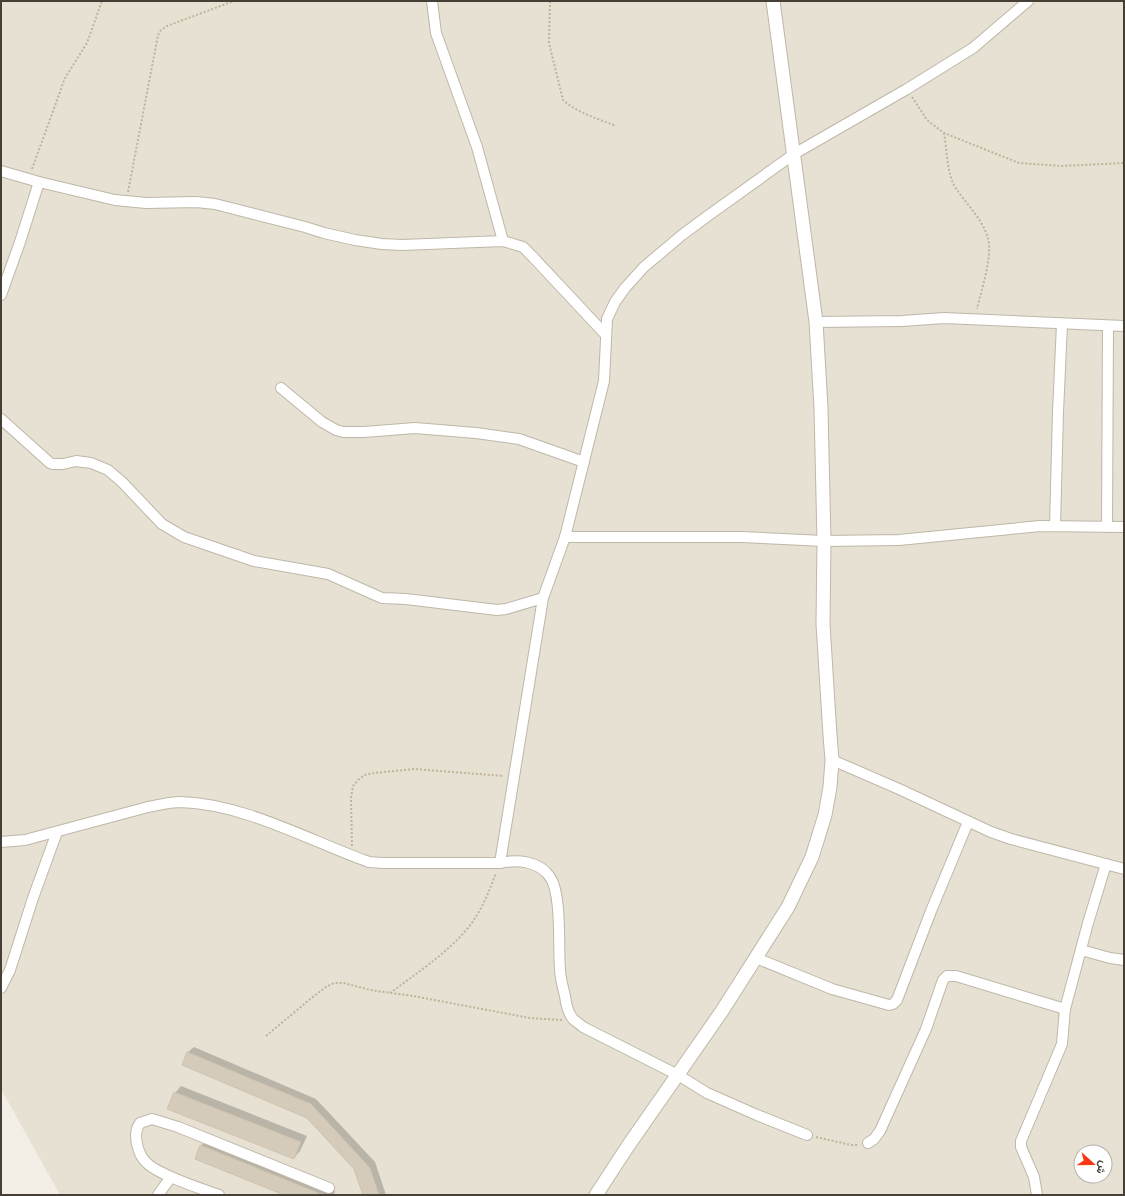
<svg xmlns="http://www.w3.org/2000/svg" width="1125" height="1196" viewBox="0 0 1125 1196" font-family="Mulish,Vazirmatn,sans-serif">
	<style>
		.residential { fill: #e7e1d3; fill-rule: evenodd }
		.shadow { fill: #0003 }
		.building { fill: #d5cbbb; stroke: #d0c3ae }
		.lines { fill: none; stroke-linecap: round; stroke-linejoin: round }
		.minor-casing { stroke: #bfb7a8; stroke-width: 12 }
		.tertiary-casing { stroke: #bfb7a8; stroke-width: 15 }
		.path { stroke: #c1b399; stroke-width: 2; stroke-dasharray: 2 2; stroke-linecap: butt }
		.minor { stroke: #fff; stroke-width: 10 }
		.tertiary { stroke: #fff; stroke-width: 13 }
	</style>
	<rect width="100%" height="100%" fill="#f3efe6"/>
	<!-- residential -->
	<path class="residential" d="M1,1H1124V1195H60L1,1089ZM1081,1152H1105V1176H1081Z"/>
	<!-- shadow -->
	<g class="shadow">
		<polygon points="194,1047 316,1099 375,1162 386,1195 364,1195 355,1168 307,1118 183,1065 188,1052"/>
		<polygon points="181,1086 307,1136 300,1151 294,1158 175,1093"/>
		<polygon points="207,1139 335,1191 334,1195 287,1195 201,1146"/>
	</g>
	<!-- building -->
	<g class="building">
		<polygon points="187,1052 311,1104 370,1168 379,1195 363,1195 354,1169 307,1118 182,1065"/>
		<polygon points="174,1092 301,1142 294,1159 167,1109"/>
		<polygon points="200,1145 323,1195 284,1195 195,1159"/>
	</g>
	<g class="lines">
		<defs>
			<g id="minor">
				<polyline points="432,1 436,33 477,147 503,241"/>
				<polyline points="1,171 39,182"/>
				<polyline points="1,295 20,242 39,182 115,200 146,203 196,202 215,204 305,227 324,233 355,240 382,244 402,245 503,241 523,247 532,256 605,334"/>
				<polyline points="816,322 902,321 944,318 1124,326"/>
				<polyline points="281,388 322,422 336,430 343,432 364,432 415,428 476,433 519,439 584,462"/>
				<polyline points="1,419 50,463 53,464 63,464 76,461 91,463 108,470 122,482 162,524 184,537 254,561 328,574 382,598 406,599 497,610 506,609 543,598 565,537 742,537 824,541 899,540 1040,526 1124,527"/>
				<polyline points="1055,526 1058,412 1062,324"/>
				<polyline points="1107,527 1108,326"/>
				<polyline points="565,537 604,381 607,319 615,302 625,288 644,267 682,235 709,215 794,154 907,89 973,48 1028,1"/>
				<polyline points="832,760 899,789 991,832 1011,839 1124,869"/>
				<path d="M1,842L25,840L148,807C159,805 170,802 181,802C245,804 310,841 369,862L383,863H500C517,859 539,861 550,877C562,894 558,947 560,969C560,978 563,987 565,996C566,1004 568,1013 573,1019C576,1022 580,1024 583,1027L678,1075L707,1093L757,1115L807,1135"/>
				<polyline points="500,863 543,598"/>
				<polyline points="1081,950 1110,958 1124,960"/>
				<polyline points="756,958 832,989 889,1005 893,1004 897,1000 931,911 968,822"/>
				<polyline points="1,988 10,970 33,898 57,832"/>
				<polyline points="868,1143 874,1139 880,1131 926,1029 943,980 947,976 956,976 1065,1009"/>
				<polyline points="158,1195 171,1177"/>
				<path d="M219,1195C202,1189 155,1174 145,1161C139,1155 136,1143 136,1135C136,1131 138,1126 140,1123L152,1119L178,1127L329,1188"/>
				<polyline points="1037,1195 1034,1177 1021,1147 1021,1141 1062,1044 1065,1009 1088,923 1106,864"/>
			</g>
			<polyline id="tertiary" points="596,1195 628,1146 722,1011 788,907 812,857 825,815 830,787 832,760 830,735 823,624 824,541 821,408 816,322 773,1"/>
		</defs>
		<!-- minor casing -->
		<use href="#minor" class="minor-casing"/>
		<!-- tertiary casing -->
		<use href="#tertiary" class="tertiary-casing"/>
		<!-- path -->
		<g class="path">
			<path d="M550,1L549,43L563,100C577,113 599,119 616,126"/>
			<polyline points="912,97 927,120 944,133 1019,163 1061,166 1124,163"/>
			<path d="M944,133C947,149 947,174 955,187C966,204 983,219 988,239C993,256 981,291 977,309"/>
			<polyline points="32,169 65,78 87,43 102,1"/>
			<polyline points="128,192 158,35 161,30 167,26 234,1"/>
			<polyline points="352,846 351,798 353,786 358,780 365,775 374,773 414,769 504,776"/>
			<path d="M390,993C417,973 446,954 468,928C481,912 489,892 496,873"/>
			<polyline points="266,1036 309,1000 326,987 334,983 344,983 370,990 413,996 530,1018 562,1020"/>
			<polyline points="816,1137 851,1145 858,1145"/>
		</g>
		<!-- minor -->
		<use href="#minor" class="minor"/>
		<!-- tertiary -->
		<use href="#tertiary" class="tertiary"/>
	</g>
	<!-- border -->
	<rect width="1125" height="1196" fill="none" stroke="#463f35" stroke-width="4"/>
	<!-- north arrow -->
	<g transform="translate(1093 1164) rotate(111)"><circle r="19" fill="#ffffff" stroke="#b5b2ae"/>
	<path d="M0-3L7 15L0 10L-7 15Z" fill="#fd3713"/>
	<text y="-6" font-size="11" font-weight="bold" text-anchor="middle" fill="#463f35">ش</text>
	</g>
</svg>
